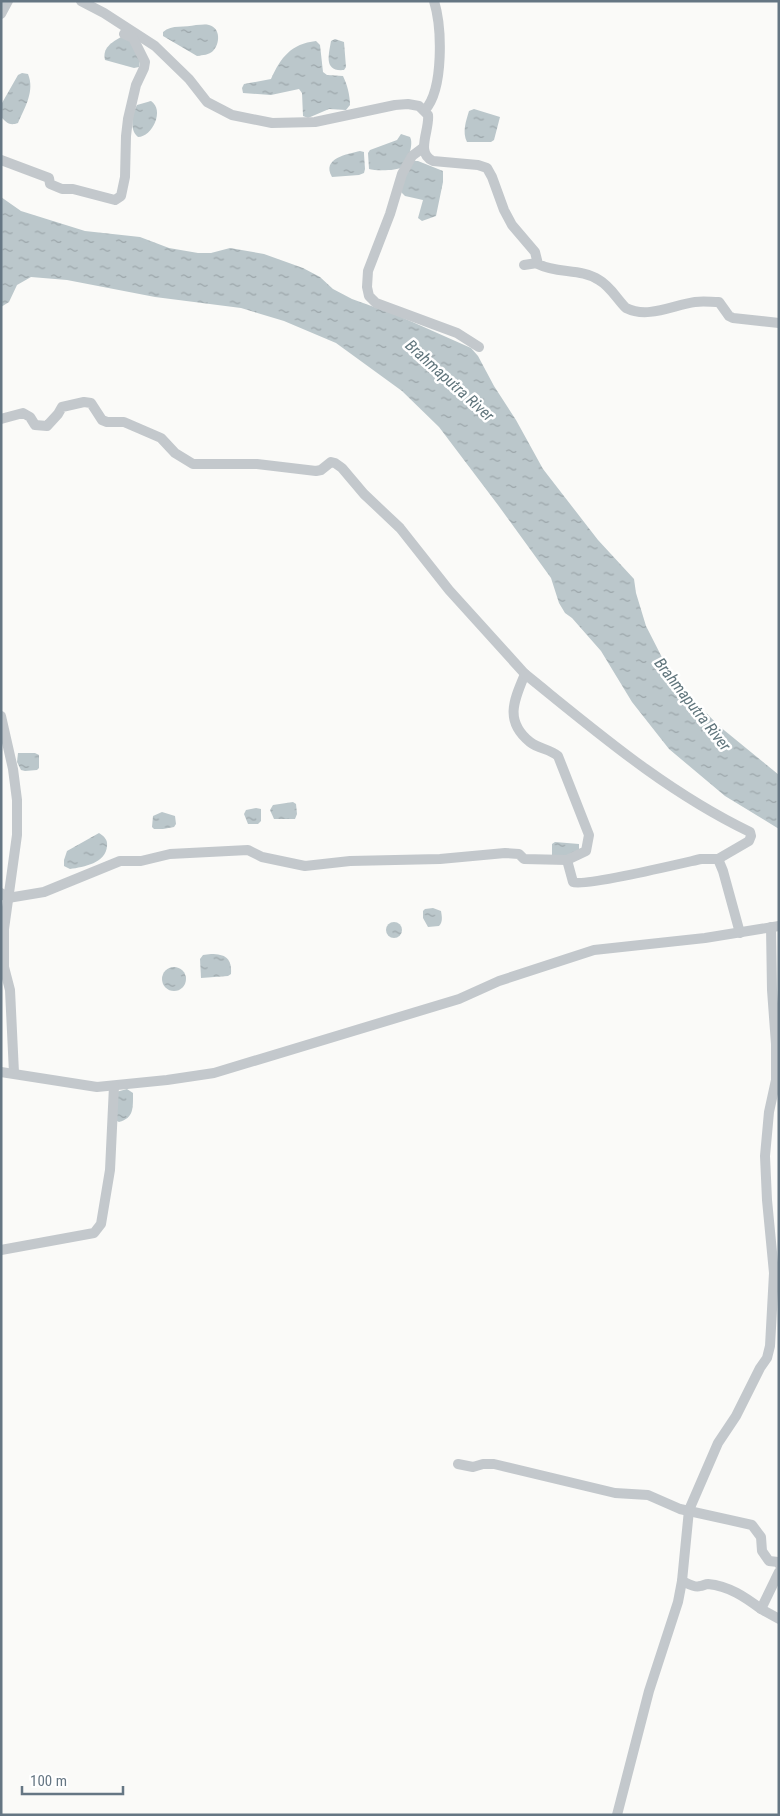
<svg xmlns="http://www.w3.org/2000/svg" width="780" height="1816" viewBox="0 0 780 1816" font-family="'Roboto Condensed',sans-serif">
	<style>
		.water { fill: url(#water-ripples) }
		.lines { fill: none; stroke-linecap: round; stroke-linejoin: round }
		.minor { stroke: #c3c8cc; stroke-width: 10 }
		.labels { text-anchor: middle; stroke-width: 5; stroke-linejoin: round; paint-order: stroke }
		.water-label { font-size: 16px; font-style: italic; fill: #60757c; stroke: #fff }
	</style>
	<defs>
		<pattern id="water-ripples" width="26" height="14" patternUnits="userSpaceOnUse" patternTransform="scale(1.25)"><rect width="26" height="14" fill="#bbc7cb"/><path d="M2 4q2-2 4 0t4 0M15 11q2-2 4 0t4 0" fill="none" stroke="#9ca6aa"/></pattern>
	</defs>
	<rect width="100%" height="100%" fill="#fafaf8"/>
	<!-- water -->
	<g class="water">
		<path d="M196,25C200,25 205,24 209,25C221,28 220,44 213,51C209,55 203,55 197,56L163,36V32C172,24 185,28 196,25Z"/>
		<path d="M121,37H131L141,55L139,67L134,68L105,60C102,48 112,42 121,37Z"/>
		<path d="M335,39L344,42L346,67L344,70C323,72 329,54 331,41Z"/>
		<path d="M316,41L320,45L323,72L327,75L343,76C347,84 350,95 350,105L346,110L329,109L308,118L303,116L302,93L299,89L271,95L243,93L242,88L244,84L271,79C281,57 291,44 316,41Z"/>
		<path d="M22,73L28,74C35,91 25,107 18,123C10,126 7,123 2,118V103L18,75Z"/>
		<path d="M151,101C165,110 152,137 138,137C129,130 132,114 137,105Z"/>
		<path d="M474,109L500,117L494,140L491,142H467C462,132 466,121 469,111Z"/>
		<path d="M401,134L410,137C414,144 408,161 402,167C397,171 375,171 369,169L368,153L370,150L397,140Z"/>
		<path d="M360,151L364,152V154L365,169L364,173L359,175L332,177C321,158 348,154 360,151Z"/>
		<polygon points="414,161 418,161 443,171 443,182 436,216 422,221 418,218 423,200 405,196 401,192 408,166"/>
		<polygon points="1,197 21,211 85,231 140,237 169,248 198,253 211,253 230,248 264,254 303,268 320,277 333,289 352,299 399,316 471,348 478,356 494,386 516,420 543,469 598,540 634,579 636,593 646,626 673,679 719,726 779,775 779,829 725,796 669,749 632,702 601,651 572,618 565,613 559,603 551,578 498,505 439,427 402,391 336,343 284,321 241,308 155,297 67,280 31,277 17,285 9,302 1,307"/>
		<polygon points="18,753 35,753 39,755 39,768 37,770 25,771 21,770 17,762"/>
		<polygon points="293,802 296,804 297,814 295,819 274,819 270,810 273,805"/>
		<polygon points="256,808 261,809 261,821 258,824 248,824 244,814 246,810"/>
		<polygon points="162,812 175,816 176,824 174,827 163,829 154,829 152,827 153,816"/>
		<path d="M99,833C104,836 108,840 107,846C106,863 84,867 70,869L64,866V860L67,851Z"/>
		<polygon points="555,842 579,844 579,852 569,857 552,856 552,844"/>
		<path d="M433,908L441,911C442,917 443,922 439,926L428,927L423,918V911L425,909Z"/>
		<circle cx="394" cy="930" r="8"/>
		<path d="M211,954C225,954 232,958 231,974L228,976L201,978L200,959L203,955Z"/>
		<circle cx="174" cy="979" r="12"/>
		<path d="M127,1089L133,1093C133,1108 134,1118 119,1122L117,1121L116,1092Z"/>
	</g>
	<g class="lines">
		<!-- minor -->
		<g class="minor">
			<path d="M81,1L104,13L155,46L189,79L207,102L232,115L272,123L315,122L395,105L408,104L419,106L428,115C430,130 415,153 433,161L478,165L487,168L492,177L504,210L512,225L535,252L538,264C557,274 581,268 599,280C610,286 617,299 626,308C648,319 673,305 695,302C703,301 711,302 719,302L729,316L733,318L779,323"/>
			<polyline points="1,14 8,1"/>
			<path d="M425,110C444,89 442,27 434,1"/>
			<polyline points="424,147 412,156 402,174 390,214 368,271 367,287 369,296 376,303 457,333 479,347"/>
			<polyline points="1,160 49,178 50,184 62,189 73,189 115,200 121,196 125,177 126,136 128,119 136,85 144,68 145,62 133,38 124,34"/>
			<polyline points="524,265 537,263"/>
			<path d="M1,419L23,413L30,417L35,425L47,426L58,414L62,407L84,402L91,403L102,420L107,422H124L161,438L175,453L193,464H257L316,471L321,470L331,462L335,463L342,468L364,494L400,528L449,590L525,674C514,700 504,721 530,742C539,749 550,749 558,756L589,835L586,851L567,860L573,882C583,887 683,863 701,859H718L723,871L740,933"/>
			<path d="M525,674C597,732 665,791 750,832L751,836L749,841L718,859"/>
			<polyline points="1,716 13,769 17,800 17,835 4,929 4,967 10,990 14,1073"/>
			<polyline points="1,893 8,898 44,892 120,861 141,861 170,854 248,850 262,857 305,866 350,861 440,859 505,853 519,854 524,859 567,860"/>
			<polyline points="1,1072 97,1087 167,1080 214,1073 459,999 499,981 594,950 705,938 779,926"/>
			<polyline points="1,1250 94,1233 101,1224 110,1170 114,1086"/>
			<polyline points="458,1464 473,1467 483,1464 494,1464 615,1493 648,1495 680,1509 752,1525 761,1537 762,1551 769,1561 778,1562 779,1564"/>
			<polyline points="779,1572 761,1609 779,1619"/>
			<path d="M682,1581C687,1583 695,1588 700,1586C703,1586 705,1584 708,1584C729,1586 745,1597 761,1609"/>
			<polyline points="617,1815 649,1691 678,1602 682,1581 689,1510 718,1443 736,1416 760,1368 767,1358 770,1346 774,1273 767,1200 765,1156 769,1112 776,1080 776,1044 772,990 771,927"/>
		</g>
	</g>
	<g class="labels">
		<!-- water labels -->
		<g class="water-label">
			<text transform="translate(450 380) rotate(42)" y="6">Brahmaputra River</text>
			<text transform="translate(693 704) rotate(52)" y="6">Brahmaputra River</text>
		</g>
	</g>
	<!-- border -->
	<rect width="780" height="1816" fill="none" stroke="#657683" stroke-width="5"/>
	<!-- scale -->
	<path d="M22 1786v8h101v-8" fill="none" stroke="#657683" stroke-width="2.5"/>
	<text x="30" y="1786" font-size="15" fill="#657683" stroke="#ffffff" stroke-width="4" paint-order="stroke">100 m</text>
</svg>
